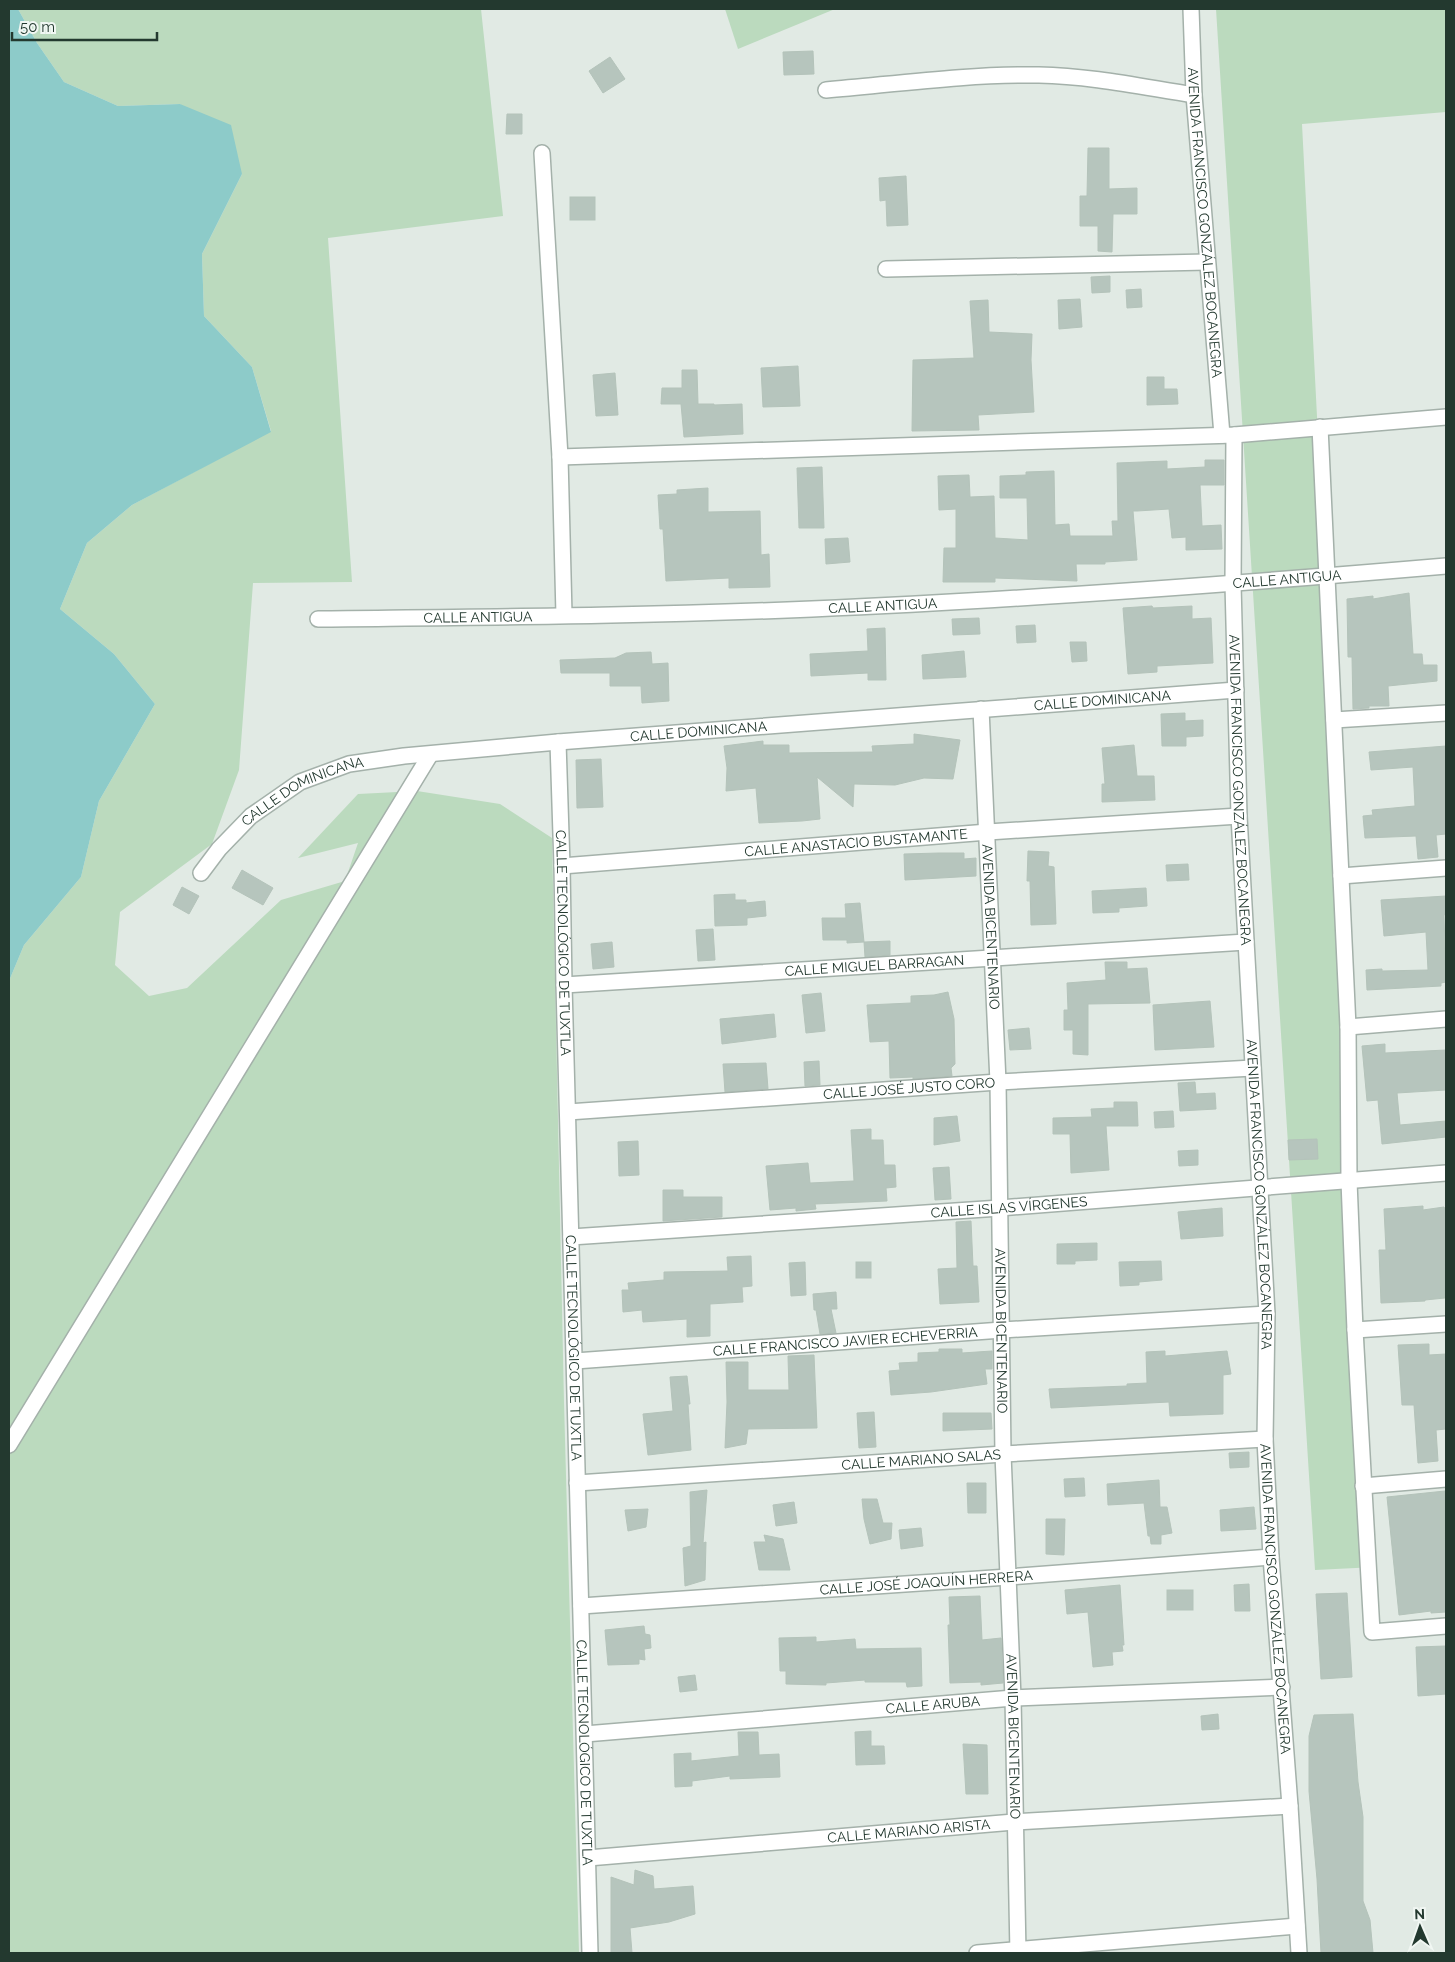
<svg xmlns="http://www.w3.org/2000/svg" width="1455" height="1962" viewBox="0 0 1455 1962" font-family="Raleway,sans-serif">
	<style>
		.green { fill: #bbdabe }
		.water { fill: #8dcbc9 }
		.building { fill: #b6c5bd; stroke: #b4c3ba }
		.lines { fill: none; stroke-linecap: round; stroke-linejoin: round }
		.minor-casing { stroke: #a4b1aa; stroke-width: 18 }
		.minor { stroke: #fff; stroke-width: 15 }
		.labels { text-anchor: middle; stroke-width: 4; stroke-linejoin: round; paint-order: stroke }
		.street-label { font-size: 14px; fill: #23392f; stroke: #f1f7f3 }
	</style>
	<rect width="100%" height="100%" fill="#e1eae4"/>
	<!-- green -->
	<g class="green">
		<polygon points="18,9 481,9 503,216 328,238 352,582 253,583 239,770 212,844 120,912 115,965 149,996 187,988 281,900 345,881 358,843 298,858 358,794 417,791 500,804 552,838 564,1402 579,1953 9,1953 9,981 24,945 81,877 99,801 155,704 114,654 60,609 87,543 132,505 271,431 252,367 204,316 202,254 242,174 180,104 118,106 64,82 37,43"/>
		<polygon points="725,9 835,9 738,49"/>
		<polygon points="1216,9 1446,9 1446,112 1302,124 1376,1567 1315,1570"/>
	</g>
	<!-- water -->
	<polygon class="water" points="9,9 18,9 37,43 64,82 118,106 180,104 231,125 242,174 202,254 204,316 252,367 271,432 132,505 87,543 60,609 114,654 155,704 99,801 81,877 24,945 9,981"/>
	<!-- building -->
	<g class="building">
		<polygon points="813,51 814,74 784,75 783,52"/>
		<polygon points="610,57 625,79 603,93 589,71"/>
		<polygon points="507,114 522,114 522,134 506,134"/>
		<polygon points="1088,148 1109,148 1109,189 1137,188 1137,214 1113,214 1112,252 1098,251 1098,226 1080,226 1080,196 1087,196"/>
		<polygon points="906,176 908,225 887,226 886,200 880,201 879,178"/>
		<rect x="570" y="197" width="25" height="23"/>
		<polygon points="1110,276 1110,292 1092,293 1091,277"/>
		<polygon points="1141,289 1142,307 1127,308 1126,290"/>
		<polygon points="1080,299 1082,327 1059,329 1058,300"/>
		<polygon points="988,300 989,332 1032,334 1031,360 1034,412 978,415 979,430 912,431 913,360 974,358 970,301"/>
		<polygon points="798,366 800,406 763,407 761,368"/>
		<polygon points="682,370 697,370 698,404 714,404 714,405 742,404 743,434 684,437 681,404 661,404 662,388 682,388"/>
		<polygon points="615,373 618,415 596,416 593,375"/>
		<polygon points="1147,377 1164,377 1164,389 1177,389 1178,404 1147,405"/>
		<polygon points="1205,460 1224,460 1224,485 1200,485 1202,526 1221,525 1222,549 1186,550 1186,537 1172,538 1169,509 1137,511 1133,511 1137,560 1105,562 1105,564 1076,564 1077,581 995,578 995,582 943,582 944,548 956,548 956,509 939,510 938,476 969,475 970,497 994,496 995,538 1028,540 1027,498 1000,498 1000,476 1026,475 1026,472 1054,471 1055,525 1069,524 1070,536 1113,536 1112,521 1118,521 1117,463 1167,461 1167,469 1205,467"/>
		<polygon points="822,467 824,528 799,528 797,468"/>
		<polygon points="708,488 708,512 760,511 761,555 769,554 770,587 729,588 729,578 666,581 663,529 660,529 658,495 677,494 677,490"/>
		<polygon points="848,538 850,562 826,564 825,539"/>
		<polygon points="1409,593 1413,654 1422,654 1423,665 1437,665 1437,681 1388,686 1389,706 1369,706 1369,708 1353,709 1352,657 1348,657 1347,599 1373,596 1373,599"/>
		<polygon points="1152,606 1153,608 1192,606 1192,619 1211,618 1213,663 1157,666 1157,672 1128,674 1123,608"/>
		<polygon points="979,618 980,634 953,635 952,619"/>
		<polygon points="1035,625 1036,642 1017,643 1016,626"/>
		<polygon points="885,628 886,680 868,680 868,673 811,676 810,654 868,651 867,629"/>
		<polygon points="1070,642 1086,642 1087,661 1072,662"/>
		<polygon points="964,651 966,677 923,679 922,655"/>
		<polygon points="651,652 652,664 668,663 669,701 642,703 641,686 610,686 610,673 561,673 560,660 615,658 626,653"/>
		<polygon points="1185,713 1185,721 1203,720 1203,736 1186,737 1186,746 1162,746 1161,714"/>
		<polygon points="914,734 960,740 953,779 924,778 895,785 854,784 853,807 817,777 820,819 802,821 759,823 756,788 726,791 727,768 724,746 763,741 763,745 789,745 789,753 873,752 872,746 914,744"/>
		<polygon points="1134,745 1137,776 1154,776 1155,800 1102,802 1102,784 1105,784 1102,748"/>
		<polygon points="1446,746 1446,834 1436,835 1438,857 1418,859 1416,836 1365,838 1363,816 1373,815 1372,810 1415,806 1413,767 1371,770 1369,752"/>
		<polygon points="601,759 603,807 577,808 576,760"/>
		<polygon points="1028,851 1049,852 1048,866 1054,867 1056,924 1031,925 1030,881 1027,881"/>
		<polygon points="939,853 964,853 964,859 976,858 976,876 905,880 904,854"/>
		<polygon points="1188,864 1189,880 1167,881 1166,865"/>
		<polygon points="242,870 273,888 263,905 232,888"/>
		<polygon points="182,887 199,896 189,914 173,905"/>
		<polygon points="1146,888 1147,906 1119,908 1119,912 1093,913 1092,891"/>
		<polygon points="735,894 735,900 746,900 746,903 765,901 766,916 747,918 747,925 715,926 714,895"/>
		<polygon points="1446,896 1446,914 1444,915 1446,982 1441,983 1441,986 1367,990 1366,970 1382,969 1382,971 1428,970 1426,932 1384,936 1381,900"/>
		<polygon points="860,903 864,942 847,943 847,940 823,940 822,918 846,918 845,904"/>
		<polygon points="713,929 715,960 698,961 696,930"/>
		<polygon points="890,941 890,955 865,957 864,942"/>
		<polygon points="612,942 614,967 593,969 591,944"/>
		<polygon points="1105,962 1127,962 1127,969 1147,968 1150,1003 1088,1004 1088,1055 1073,1054 1073,1030 1064,1030 1064,1010 1068,1010 1067,983 1106,980"/>
		<polygon points="948,992 954,1019 955,1064 951,1068 952,1076 913,1079 913,1077 890,1078 889,1041 870,1042 867,1005 911,1003 911,996 934,995"/>
		<polygon points="821,993 825,1031 806,1033 802,995"/>
		<polygon points="1210,1001 1214,1047 1155,1050 1153,1005"/>
		<polygon points="774,1014 776,1037 722,1044 720,1019"/>
		<polygon points="1029,1028 1031,1049 1010,1050 1008,1030"/>
		<polygon points="1385,1044 1385,1053 1446,1050 1446,1090 1397,1093 1400,1125 1446,1121 1446,1137 1382,1144 1378,1100 1367,1101 1362,1046"/>
		<polygon points="819,1061 820,1085 805,1086 804,1062"/>
		<polygon points="766,1063 768,1089 725,1092 723,1064"/>
		<polygon points="1195,1082 1196,1094 1215,1093 1216,1109 1180,1111 1178,1083"/>
		<polygon points="1114,1102 1137,1102 1138,1126 1106,1126 1109,1170 1071,1173 1070,1134 1053,1134 1053,1118 1092,1117 1091,1109 1114,1108"/>
		<polygon points="1173,1111 1174,1127 1155,1128 1154,1112"/>
		<polygon points="957,1116 960,1141 934,1145 934,1118"/>
		<polygon points="871,1129 871,1140 883,1140 884,1165 895,1165 896,1187 886,1188 887,1201 815,1204 816,1209 796,1211 796,1208 770,1210 766,1166 808,1163 810,1183 854,1181 851,1130"/>
		<polygon points="1317,1139 1318,1159 1289,1160 1288,1140"/>
		<polygon points="638,1141 639,1175 619,1176 618,1142"/>
		<polygon points="1198,1150 1198,1165 1179,1166 1178,1151"/>
		<polygon points="949,1167 951,1199 935,1200 933,1168"/>
		<polygon points="663,1190 683,1190 683,1197 722,1197 722,1217 663,1221"/>
		<polygon points="1423,1206 1423,1210 1444,1207 1446,1211 1445,1298 1425,1300 1425,1301 1381,1303 1379,1250 1386,1250 1384,1209"/>
		<polygon points="1222,1208 1223,1236 1181,1239 1178,1212"/>
		<polygon points="971,1221 973,1266 977,1266 979,1302 940,1304 938,1269 957,1268 956,1222"/>
		<polygon points="1097,1243 1097,1260 1075,1261 1075,1264 1057,1264 1057,1244"/>
		<polygon points="751,1256 752,1286 742,1287 743,1302 710,1304 710,1336 687,1337 687,1319 643,1322 642,1310 623,1312 622,1290 629,1290 628,1283 664,1280 664,1272 728,1271 727,1257"/>
		<polygon points="1161,1261 1162,1280 1139,1282 1139,1285 1120,1286 1119,1262"/>
		<polygon points="805,1262 806,1295 791,1296 789,1263"/>
		<rect x="856" y="1262" width="15" height="16"/>
		<polygon points="836,1292 837,1309 831,1309 836,1333 820,1334 816,1310 814,1310 813,1294"/>
		<polygon points="1429,1344 1429,1355 1446,1354 1446,1429 1436,1430 1438,1461 1418,1463 1414,1405 1402,1405 1398,1345"/>
		<polygon points="939,1349 962,1349 962,1353 992,1351 992,1369 985,1369 987,1384 931,1392 891,1395 889,1371 900,1370 899,1363 918,1362 918,1353 939,1352"/>
		<polygon points="1165,1351 1165,1356 1227,1351 1231,1374 1223,1375 1223,1414 1170,1416 1169,1402 1051,1408 1049,1389 1127,1386 1127,1384 1147,1383 1146,1352"/>
		<polygon points="814,1355 817,1428 748,1429 746,1444 725,1448 727,1402 726,1362 748,1362 748,1390 789,1390 788,1356"/>
		<polygon points="687,1376 690,1404 688,1404 691,1450 648,1455 643,1414 673,1411 670,1377"/>
		<polygon points="874,1412 876,1447 859,1448 857,1413"/>
		<polygon points="943,1413 991,1413 992,1429 943,1431"/>
		<polygon points="1249,1452 1249,1467 1230,1468 1229,1453"/>
		<polygon points="1084,1478 1085,1496 1065,1497 1064,1479"/>
		<polygon points="1159,1480 1160,1507 1167,1507 1172,1533 1161,1535 1161,1544 1151,1544 1150,1536 1148,1536 1144,1503 1108,1505 1107,1484"/>
		<polygon points="967,1483 986,1483 986,1513 968,1513"/>
		<polygon points="707,1490 703,1543 706,1542 705,1580 685,1586 683,1548 691,1546 690,1492"/>
		<polygon points="1445,1491 1446,1612 1431,1613 1431,1611 1399,1615 1387,1497"/>
		<polygon points="862,1499 877,1499 883,1523 892,1523 891,1539 870,1544 864,1519"/>
		<polygon points="794,1502 797,1523 776,1526 773,1505"/>
		<polygon points="1254,1507 1256,1529 1221,1531 1220,1510"/>
		<polygon points="648,1509 646,1527 628,1531 625,1510"/>
		<polygon points="1046,1519 1065,1519 1064,1555 1046,1554"/>
		<polygon points="921,1528 923,1546 901,1549 899,1530"/>
		<polygon points="764,1535 783,1539 790,1570 759,1570 754,1542 766,1542"/>
		<polygon points="1249,1584 1250,1611 1235,1611 1234,1585"/>
		<polygon points="1120,1585 1124,1645 1122,1645 1123,1651 1112,1652 1113,1665 1093,1667 1088,1612 1067,1614 1065,1590"/>
		<rect x="1167" y="1590" width="26" height="20"/>
		<polygon points="1347,1593 1352,1677 1321,1679 1316,1594"/>
		<polygon points="980,1596 982,1640 1001,1638 1003,1683 981,1685 981,1682 950,1683 948,1625 950,1625 949,1597"/>
		<polygon points="644,1626 645,1634 650,1635 651,1648 644,1649 645,1660 639,1659 639,1664 608,1665 605,1630"/>
		<polygon points="816,1637 816,1642 855,1639 856,1649 921,1648 922,1686 907,1687 906,1682 865,1682 865,1680 826,1683 826,1685 786,1684 786,1671 780,1671 779,1638"/>
		<polygon points="1446,1646 1446,1694 1418,1696 1416,1647"/>
		<polygon points="695,1675 697,1690 680,1692 678,1677"/>
		<polygon points="1218,1714 1219,1729 1202,1730 1201,1716"/>
		<polygon points="1353,1714 1358,1782 1363,1817 1363,1901 1370,1920 1373,1953 1321,1953 1317,1879 1309,1791 1309,1736 1314,1715"/>
		<polygon points="871,1731 871,1746 884,1746 885,1764 856,1765 855,1732"/>
		<polygon points="738,1732 758,1732 759,1755 779,1754 780,1777 730,1779 730,1776 692,1781 692,1786 675,1787 674,1754 691,1753 691,1761 739,1756"/>
		<polygon points="963,1744 987,1745 988,1794 966,1794"/>
		<polygon points="635,1870 653,1876 654,1889 693,1886 695,1914 669,1922 630,1928 632,1953 611,1953 611,1877 634,1885"/>
	</g>
	<g class="lines">
		<defs>
			<g id="minor">
				<path id="s1" d="M1191,9L1194,95L1222,435"/>
				<path d="M826,90C896,84 968,74 1039,75C1091,76 1142,87 1194,95"/>
				<polyline points="542,153 560,457 564,615"/>
				<polyline points="886,269 1207,262"/>
				<polyline points="1320,427 1348,1027 1349,1181 1355,1330 1372,1632 1446,1626"/>
				<path id="s2" d="M1234,435L1233,584L1239,816L1267,1314L1265,1439L1271,1557L1290,1806L1299,1953"/>
				<polyline points="560,457 1234,435 1446,417"/>
				<path id="s3" d="M318,619C482,617 647,616 812,609C1023,600 1235,584 1446,566"/>
				<path id="s4" d="M981,709L998,1082L1003,1454L1013,1698L1018,1953"/>
				<polyline points="1334,720 1446,713"/>
				<path id="s5" d="M558,742L562,866L564,985L590,1953"/>
				<path id="s6" d="M562,866L988,832L1239,816"/>
				<path id="s7" d="M201,873L219,849L251,816L300,782L349,764L404,756L558,742L1236,690"/>
				<polyline points="1341,876 1446,868"/>
				<path id="s8" d="M564,985L1246,942"/>
				<polyline points="1348,1027 1446,1019"/>
				<path id="s9" d="M568,1112L998,1082L1253,1068"/>
				<path id="s10" d="M571,1237L1000,1208L1446,1173"/>
				<polyline points="1355,1330 1446,1324"/>
				<path id="s11" d="M575,1361L1002,1330L1267,1314"/>
				<polyline points="9,1445 430,755"/>
				<path id="s12" d="M577,1483L1003,1454L1265,1439"/>
				<polyline points="1363,1486 1446,1479"/>
				<path id="s13" d="M581,1606L1008,1577L1271,1557"/>
				<path id="s14" d="M585,1734L1013,1698L1282,1687"/>
				<path id="s15" d="M588,1858L1014,1822L1290,1806"/>
				<polyline points="977,1953 1297,1926"/>
			</g>
		</defs>
		<!-- minor casing -->
		<use href="#minor" class="minor-casing"/>
		<!-- minor -->
		<use href="#minor" class="minor"/>
	</g>
	<g class="labels">
		<!-- street labels -->
		<g class="street-label">
			<text dy="5" stroke="none"><textPath href="#s1" startOffset="214">AVENIDA FRANCISCO GONZÁLEZ BOCANEGRA</textPath></text>
			<text dy="5" stroke="none"><textPath href="#s3" startOffset="970">CALLE ANTIGUA</textPath></text>
			<text dy="5" stroke="none"><textPath href="#s3" startOffset="565">CALLE ANTIGUA</textPath></text>
			<text dy="5" stroke="none"><textPath href="#s3" startOffset="160">CALLE ANTIGUA</textPath></text>
			<text dy="5" stroke="none"><textPath href="#s7" startOffset="944">CALLE DOMINICANA</textPath></text>
			<text dy="5" stroke="none"><textPath href="#s7" startOffset="539">CALLE DOMINICANA</textPath></text>
			<text dy="5" stroke="none"><textPath href="#s2" startOffset="355">AVENIDA FRANCISCO GONZÁLEZ BOCANEGRA</textPath></text>
			<text dy="5" stroke="none"><textPath href="#s7" startOffset="134">CALLE DOMINICANA</textPath></text>
			<text dy="5" stroke="none"><textPath href="#s6" startOffset="295">CALLE ANASTACIO BUSTAMANTE</textPath></text>
			<text dy="5" stroke="none"><textPath href="#s4" startOffset="218">AVENIDA BICENTENARIO</textPath></text>
			<text dy="5" stroke="none"><textPath href="#s5" startOffset="201">CALLE TECNOLÓGICO DE TUXTLA</textPath></text>
			<text dy="5" stroke="none"><textPath href="#s8" startOffset="311">CALLE MIGUEL BARRAGAN</textPath></text>
			<text dy="5" stroke="none"><textPath href="#s9" startOffset="342">CALLE JOSÉ JUSTO CORO</textPath></text>
			<text dy="5" stroke="none"><textPath href="#s2" startOffset="760">AVENIDA FRANCISCO GONZÁLEZ BOCANEGRA</textPath></text>
			<text dy="5" stroke="none"><textPath href="#s10" startOffset="439">CALLE ISLAS VÍRGENES</textPath></text>
			<text dy="5" stroke="none"><textPath href="#s4" startOffset="622">AVENIDA BICENTENARIO</textPath></text>
			<text dy="5" stroke="none"><textPath href="#s11" startOffset="271">CALLE FRANCISCO JAVIER ECHEVERRIA</textPath></text>
			<text dy="5" stroke="none"><textPath href="#s5" startOffset="606">CALLE TECNOLÓGICO DE TUXTLA</textPath></text>
			<text dy="5" stroke="none"><textPath href="#s12" startOffset="345">CALLE MARIANO SALAS</textPath></text>
			<text dy="5" stroke="none"><textPath href="#s13" startOffset="346">CALLE JOSÉ JOAQUÍN HERRERA</textPath></text>
			<text dy="5" stroke="none"><textPath href="#s2" startOffset="1165">AVENIDA FRANCISCO GONZÁLEZ BOCANEGRA</textPath></text>
			<text dy="5" stroke="none"><textPath href="#s14" startOffset="349">CALLE ARUBA</textPath></text>
			<text dy="5" stroke="none"><textPath href="#s4" startOffset="1028">AVENIDA BICENTENARIO</textPath></text>
			<text dy="5" stroke="none"><textPath href="#s5" startOffset="1011">CALLE TECNOLÓGICO DE TUXTLA</textPath></text>
			<text dy="5" stroke="none"><textPath href="#s15" startOffset="322">CALLE MARIANO ARISTA</textPath></text>
		</g>
	</g>
	<!-- border -->
	<rect width="1455" height="1962" fill="none" stroke="#23392f" stroke-width="20"/>
	<!-- north arrow -->
	<g transform="translate(1420 1927) rotate(358)" stroke="#f1f7f3" stroke-width="4" paint-order="stroke">
	<path d="M0-4L9 19L0 12L-9 19Z" fill="#23392f"/>
	<text y="-8" font-size="14" font-weight="bold" text-anchor="middle" fill="#23392f">N</text>
	</g>
	<!-- scale -->
	<path d="M12 32v8h145v-8" fill="none" stroke="#23392f" stroke-width="2.5"/>
	<text x="20" y="32" font-size="15" fill="#23392f" stroke="#f1f7f3" stroke-width="4" paint-order="stroke">50 m</text>
</svg>
